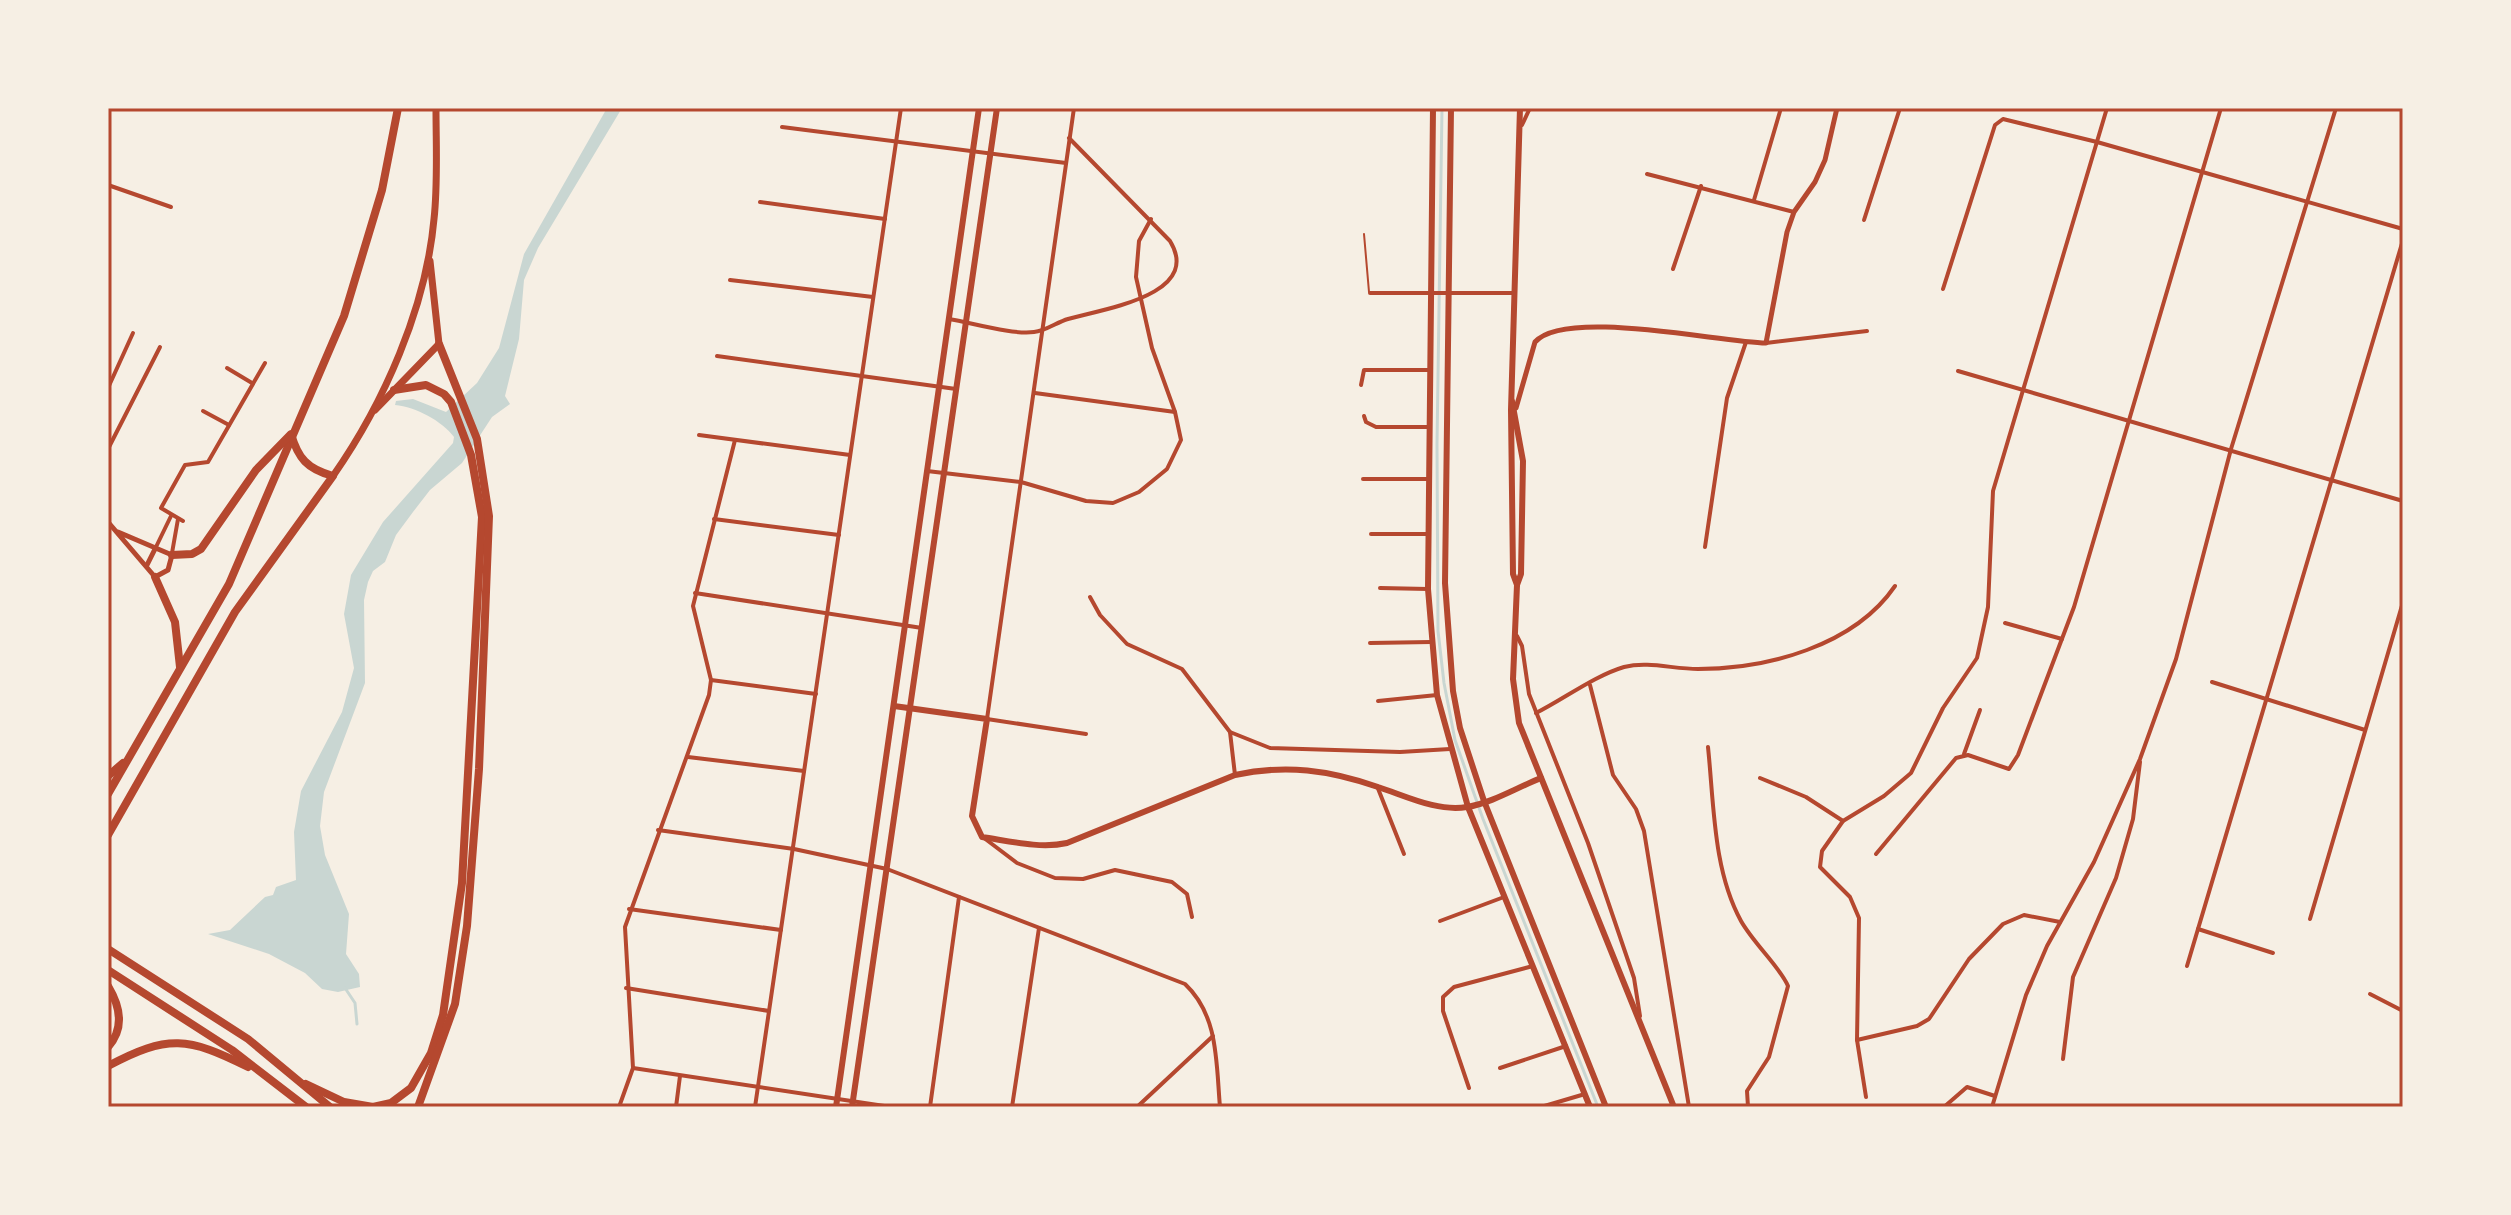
<svg xmlns="http://www.w3.org/2000/svg" width="2511" height="1215" viewBox="0 0 2511 1215" font-family="'Nunito Sans',sans-serif">
	<style>
		.water { fill: #c9d6d2 }
		.lines { fill: none; stroke-linecap: round; stroke-linejoin: round }
		.stream { stroke: #c9d6d2; stroke-width: 3 }
		.service { stroke: #b5482f; stroke-width: 2 }
		.minor { stroke: #b5482f; stroke-width: 4 }
		.tertiary { stroke: #b5482f; stroke-width: 5 }
		.secondary { stroke: #b5482f; stroke-width: 6 }
		.trunk { stroke: #b5482f; stroke-width: 7 }
		.motorway { stroke: #b5482f; stroke-width: 8 }
		.neatline { fill: none; stroke: #b5482f; stroke-width: 3 }
	</style>
	<rect width="100%" height="100%" fill="#f6efe4"/>
	<!-- water -->
	<path class="water" d="M607,108H622L538,248L524,280L519,339L505,396L510,404L492,417L462,463L430,490L413,512L396,535L385,562L373,571L368,582L364,600L365,683L324,792L320,826L325,855L349,914L346,954L359,974L360,987L338,992L322,989L305,973L269,954L208,934L230,930L265,897L273,895L276,887L296,880L294,832L301,791L342,712L354,668L344,614L351,575L383,522L453,443L454,437C442,421 416,407 395,405L396,401L413,399L446,412L477,383L499,348L524,254Z"/>
	<g class="lines">
		<!-- stream -->
		<g class="stream">
			<polyline points="1442,108 1437,444 1438,631 1444,683 1455,740 1483,819 1598,1107"/>
			<polyline points="345,988 355,1003 357,1024"/>
		</g>
		<!-- service -->
		<polyline class="service" points="1364,234 1369,292"/>
		<!-- minor -->
		<g class="minor">
			<polyline points="1074,108 987,719 1086,734"/>
			<polyline points="1522,125 1530,108"/>
			<polyline points="782,127 1066,163"/>
			<polyline points="1647,174 1794,212"/>
			<polyline points="108,185 171,207"/>
			<polyline points="1754,200 1781,108"/>
			<polyline points="760,202 885,219"/>
			<polyline points="1864,220 1900,108"/>
			<polyline points="1673,269 1701,186"/>
			<polyline points="730,280 873,297"/>
			<polyline points="1943,289 1995,125 2003,119 2097,142 2403,229"/>
			<polyline points="1370,293 1514,293"/>
			<path d="M949,319C973,323 1012,335 1034,332C1046,331 1057,322 1068,319C1103,309 1203,295 1170,241L1069,138"/>
			<polyline points="1766,343 1867,331"/>
			<polyline points="717,356 956,389"/>
			<polyline points="227,368 252,383"/>
			<polyline points="1958,371 2403,501"/>
			<polyline points="1361,385 1364,370 1430,370"/>
			<polyline points="108,388 133,333"/>
			<polyline points="1035,393 1175,412"/>
			<polyline points="203,411 229,425"/>
			<polyline points="1364,416 1366,422 1376,427 1430,427"/>
			<polyline points="699,435 850,455"/>
			<polyline points="108,449 160,347"/>
			<polyline points="927,471 1021,482 1086,501 1113,503 1139,492 1167,469 1181,440 1175,412 1152,348 1136,277 1139,241 1151,219"/>
			<polyline points="1363,479 1428,479"/>
			<polyline points="714,519 839,535"/>
			<polyline points="183,521 161,508 185,465 208,462 265,363"/>
			<polyline points="1371,534 1429,534"/>
			<polyline points="1705,547 1727,398 1746,342"/>
			<polyline points="155,549 171,516"/>
			<polyline points="172,553 178,519"/>
			<polyline points="1380,588 1428,589"/>
			<polyline points="695,593 922,628"/>
			<polyline points="1090,597 1100,615 1127,644 1182,669 1230,732 1270,748 1400,752 1450,749"/>
			<polyline points="2005,623 2062,639"/>
			<polyline points="1517,636 1522,646 1529,694 1588,843 1634,978 1640,1016"/>
			<polyline points="1370,643 1431,642"/>
			<polyline points="711,680 816,694"/>
			<polyline points="2212,682 2365,730"/>
			<polyline points="1590,685 1613,775 1636,809 1644,831 1689,1107"/>
			<polyline points="1378,701 1437,695"/>
			<path d="M1536,713C1564,699 1594,676 1624,667C1648,661 1673,669 1698,669C1767,669 1854,646 1895,586"/>
			<polyline points="1230,732 1235,775"/>
			<path d="M1708,747C1714,804 1713,870 1741,921C1754,944 1780,967 1788,986L1769,1057L1747,1091L1748,1107"/>
			<polyline points="1964,754 1980,710"/>
			<polyline points="688,757 804,771"/>
			<polyline points="1760,778 1806,797 1843,821"/>
			<polyline points="1377,786 1404,854"/>
			<path d="M658,830L794,849L887,869L1185,984C1219,1016 1216,1063 1220,1107"/>
			<polyline points="984,838 1017,863 1055,878 1083,879 1115,870 1172,882 1187,894 1192,917"/>
			<polyline points="1876,854 1956,758 1968,755 2009,769 2018,755 2074,607 2221,108"/>
			<polyline points="629,909 781,930"/>
			<polyline points="2310,919 2403,602"/>
			<polyline points="1440,921 1504,897"/>
			<polyline points="2198,929 2273,953"/>
			<polyline points="2187,966 2403,240"/>
			<polyline points="626,988 769,1011"/>
			<polyline points="2370,994 2403,1011"/>
			<polyline points="1857,1040 1917,1026 1929,1019 1969,959 2003,924 2024,915 2060,922"/>
			<polyline points="2063,1059 2073,977 2116,878 2133,819 2140,762"/>
			<polyline points="633,1068 891,1107"/>
			<polyline points="1500,1068 1566,1046"/>
			<polyline points="1469,1088 1443,1011 1443,997 1454,987 1533,966"/>
			<polyline points="1866,1097 1857,1040 1859,918 1850,897 1820,867 1822,851 1843,821 1884,796 1911,773 1943,708 1977,658 1988,607 1993,491 2107,108"/>
			<polyline points="619,1107 633,1068 625,927 709,695 711,680 693,606 735,440"/>
			<polyline points="676,1107 680,1076"/>
			<polyline points="755,1107 901,108"/>
			<polyline points="930,1107 959,897"/>
			<polyline points="1012,1107 1039,928"/>
			<polyline points="1137,1107 1213,1036"/>
			<polyline points="1541,1107 1585,1094"/>
			<polyline points="1944,1107 1967,1087 1995,1096"/>
			<polyline points="1992,1107 2026,995 2047,946 2094,862 2140,759 2176,659 2231,449 2336,108"/>
		</g>
		<!-- tertiary -->
		<g class="tertiary">
			<path d="M1512,409L1516,408L1535,342C1565,308 1718,342 1766,343L1787,232L1794,212L1815,182L1825,160L1837,108"/>
			<polyline points="108,522 155,577 168,570 172,555 118,532"/>
			<polyline points="147,565 155,549"/>
		</g>
		<!-- secondary -->
		<g class="secondary">
			<polyline points="1433,108 1428,589 1437,695 1468,807 1590,1107"/>
			<polyline points="1451,108 1445,583 1453,691 1460,728 1484,801 1606,1107"/>
			<polyline points="1512,401 1523,461 1521,574 1517,585 1513,679 1519,723 1674,1107"/>
			<polyline points="1517,585 1513,574 1511,410 1520,108"/>
			<path d="M894,706L987,719L972,816L982,837C1009,841 1040,849 1067,843L1235,775C1286,764 1329,770 1378,787C1406,796 1437,812 1467,807C1492,803 1518,787 1541,778"/>
			<polyline points="836,1107 979,108"/>
			<polyline points="852,1107 997,108"/>
		</g>
		<!-- trunk -->
		<g class="trunk">
			<polyline points="375,410 439,344 430,261"/>
			<path d="M333,476C384,403 426,308 434,219C438,183 436,145 436,108"/>
		</g>
		<!-- motorway -->
		<g class="motorway">
			<polyline points="155,577 175,622 180,667"/>
			<polyline points="108,776 123,763"/>
			<polyline points="108,794 229,584 344,316 382,190 398,108"/>
			<path d="M108,835L235,612L333,476C307,469 298,458 291,434L256,470L201,549L192,554L172,555"/>
			<polyline points="108,949 248,1039 330,1107"/>
			<polyline points="108,970 232,1050 306,1107"/>
			<path d="M108,986C120,1006 125,1028 108,1047"/>
			<path d="M108,1066C168,1034 188,1037 248,1067"/>
			<polyline points="306,1084 344,1102 373,1107 391,1103 411,1088 431,1053 443,1015 462,883 482,517 471,455 451,402 444,394 426,385 394,390"/>
			<polyline points="418,1107 455,1004 467,926 479,769 489,516 477,439 439,344"/>
		</g>
	</g>
	<!-- border -->
	<rect width="2511" height="1215" fill="none" stroke="#f6efe4" stroke-width="220"/>
	<rect x="110" y="110" width="2291" height="995" class="neatline"/>
</svg>
